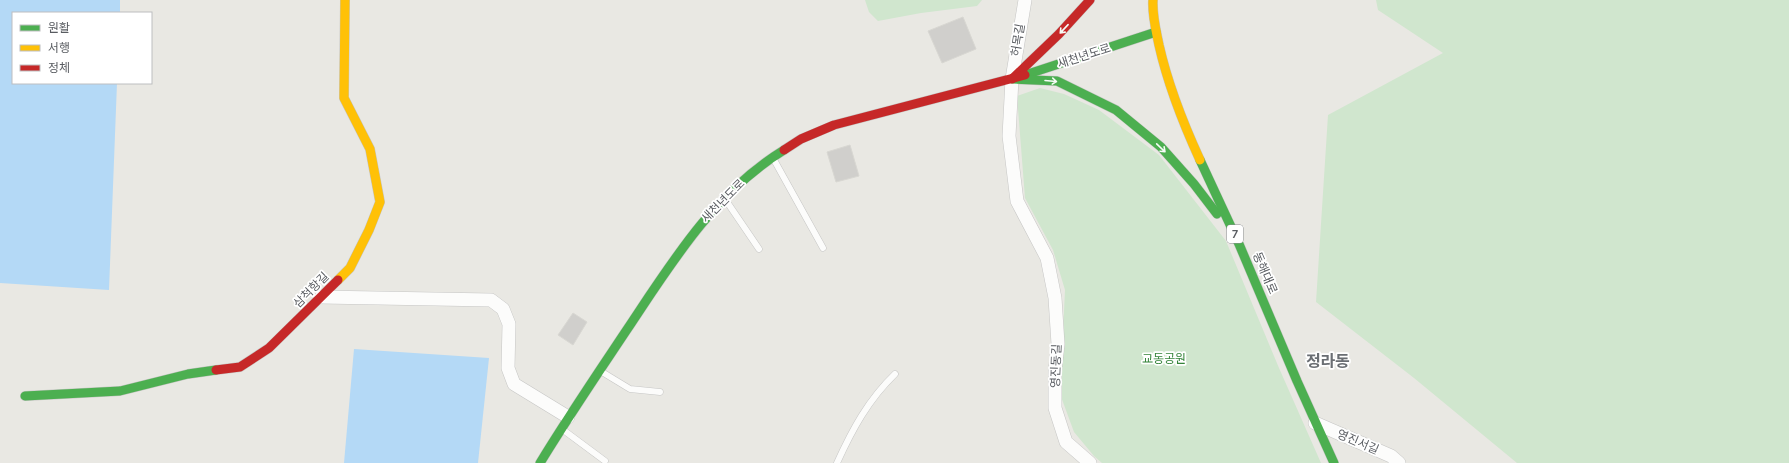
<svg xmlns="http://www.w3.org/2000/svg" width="1789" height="463" viewBox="0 0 1789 463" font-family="'Nunito Sans','Noto Sans KR',sans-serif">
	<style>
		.green { fill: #d0e6ce }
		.water { fill: #b4d9f6 }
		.building { fill: #d0cfcc; stroke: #d8d7d2 }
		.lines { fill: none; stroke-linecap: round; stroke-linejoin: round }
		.lane-casing { stroke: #c6c6c5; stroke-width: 7 }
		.street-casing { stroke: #c6c6c5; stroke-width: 14 }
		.fast-casing { stroke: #c5c5c3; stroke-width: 10 }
		.slow-casing { stroke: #c5c5c3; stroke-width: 10 }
		.jam-casing { stroke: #c5c5c3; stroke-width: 10 }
		.lane { stroke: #fcfcfb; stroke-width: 6 }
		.street { stroke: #fcfcfb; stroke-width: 13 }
		.fast { stroke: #4caf50; stroke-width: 9 }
		.slow { stroke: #ffc107; stroke-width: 9 }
		.jam { stroke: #c62828; stroke-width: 9 }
		.oneway { stroke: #f6fbf6 }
		.labels { text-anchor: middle; stroke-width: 3.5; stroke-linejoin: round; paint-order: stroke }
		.shield { fill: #fff; stroke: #8b8d90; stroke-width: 1 }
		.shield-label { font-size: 11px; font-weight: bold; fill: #595c61 }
		.street-label { font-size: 12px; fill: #595c61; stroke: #fff }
		.park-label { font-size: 12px; fill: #35843a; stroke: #fff }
		.district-label { font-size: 16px; font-weight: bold; fill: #6a6e73; stroke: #fff }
	</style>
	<rect width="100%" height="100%" fill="#e9e8e3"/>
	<!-- green -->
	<g class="green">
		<polygon points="865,0 982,0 977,6 921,13 878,21 869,12"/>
		<polygon points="1376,0 1789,0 1789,463 1517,463 1414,378 1316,302 1328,115 1443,53 1378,10"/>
		<polygon points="1040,88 1064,94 1099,110 1159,155 1226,241 1279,368 1321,463 1102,463 1094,456 1074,432 1060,394 1065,290 1053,250 1025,198 1017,96"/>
	</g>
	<!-- water -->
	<g class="water">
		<polygon points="0,0 120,0 120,13 13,13 13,83 117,83 109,290 0,283"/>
		<polygon points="354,349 489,358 478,463 344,463"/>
	</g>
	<!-- building -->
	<g class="building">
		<polygon points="963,17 976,49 942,63 928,31"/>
		<polygon points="850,145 859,176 836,182 827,152"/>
		<polygon points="573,313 587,322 573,345 558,335"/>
	</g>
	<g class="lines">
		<defs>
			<g id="lane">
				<polyline points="773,158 823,248"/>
				<polyline points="725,199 759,249"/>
				<polyline points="602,372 630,389 660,392"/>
				<polyline points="562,429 605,461"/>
				<path d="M837,463C852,430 868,400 895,374"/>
			</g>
			<g id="street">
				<polyline points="1025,0 1012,79 1009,136 1017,201 1047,258 1055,298 1058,344 1055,371 1055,408 1066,442 1090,463"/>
				<polyline points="321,297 491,300 503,309 509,324 508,368 514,384 568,417"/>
				<polyline points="1315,423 1391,456 1399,463"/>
			</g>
			<g id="fast">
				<polyline points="1025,75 1156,32"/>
				<polyline points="1012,79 1057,81 1116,110 1161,147 1194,184 1217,214"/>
				<polyline points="1200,160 1239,244 1297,381 1334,463"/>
				<polyline points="25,396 120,391 188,374 216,370"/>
				<path d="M540,463C568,417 598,373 628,328C672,262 714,193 784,150"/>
			</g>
			<g id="slow">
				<path d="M1153,0C1152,16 1156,30 1159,45C1168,85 1183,123 1200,160"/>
				<polyline points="338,280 350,268 369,230 380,202 370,149 344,98 345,0"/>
			</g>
			<g id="jam">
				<polyline points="1012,79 1059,34 1090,0"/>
				<polyline points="784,150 801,139 834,125 1025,75"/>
				<polyline points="216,370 240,367 269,348 338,280"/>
			</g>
		</defs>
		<!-- lane casing -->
		<use href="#lane" class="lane-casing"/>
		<!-- street casing -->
		<use href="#street" class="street-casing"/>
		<!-- fast casing -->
		<use href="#fast" class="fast-casing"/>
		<!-- slow casing -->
		<use href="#slow" class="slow-casing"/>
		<!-- jam casing -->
		<use href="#jam" class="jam-casing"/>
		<!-- lane -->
		<use href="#lane" class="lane"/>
		<!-- street -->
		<use href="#street" class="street"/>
		<!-- fast -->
		<use href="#fast" class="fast"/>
		<!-- slow -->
		<use href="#slow" class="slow"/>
		<!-- jam -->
		<use href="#jam" class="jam"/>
	</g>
	<!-- one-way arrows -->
	<defs><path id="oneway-shaft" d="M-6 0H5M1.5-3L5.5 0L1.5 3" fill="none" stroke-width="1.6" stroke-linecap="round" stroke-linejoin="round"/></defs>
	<g class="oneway">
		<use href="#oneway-shaft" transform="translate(1064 29) rotate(133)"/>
		<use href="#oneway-shaft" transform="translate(1051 81) rotate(5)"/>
		<use href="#oneway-shaft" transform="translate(1161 148) rotate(44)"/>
	</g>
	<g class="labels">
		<!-- shield labels -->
		<rect class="shield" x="1227" y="225" width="16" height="18" rx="3"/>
		<g class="shield-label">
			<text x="1235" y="238">7</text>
		</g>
		<!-- street labels -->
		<g class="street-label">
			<text transform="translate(1018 40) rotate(-81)" y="4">허목길</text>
			<text transform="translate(1084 56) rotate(-18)" y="4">새천년도로</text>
			<text transform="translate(723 201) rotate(-45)" y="4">새천년도로</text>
			<text transform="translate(1265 273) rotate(67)" y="4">동해대로</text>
			<text transform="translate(311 290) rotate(-45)" y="4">삼척항길</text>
			<text transform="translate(1056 366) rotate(-88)" y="4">영진동길</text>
			<text transform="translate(1358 442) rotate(23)" y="4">영진서길</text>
		</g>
		<!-- park labels -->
		<g class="park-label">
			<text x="1164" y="363">교동공원</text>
		</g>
		<!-- district labels -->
		<g class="district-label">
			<text x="1328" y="367">정라동</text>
		</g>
	</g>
	<!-- legend -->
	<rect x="12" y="12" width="140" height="72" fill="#ffffff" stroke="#bdbec0"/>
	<rect x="20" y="25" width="20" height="6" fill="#4caf50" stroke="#bdbec0"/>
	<text x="48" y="32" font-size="12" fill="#595c61">원활</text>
	<rect x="20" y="45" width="20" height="6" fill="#ffc107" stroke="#bdbec0"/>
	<text x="48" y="52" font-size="12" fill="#595c61">서행</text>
	<rect x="20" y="65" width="20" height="6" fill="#c62828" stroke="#bdbec0"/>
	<text x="48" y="72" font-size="12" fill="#595c61">정체</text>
</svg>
